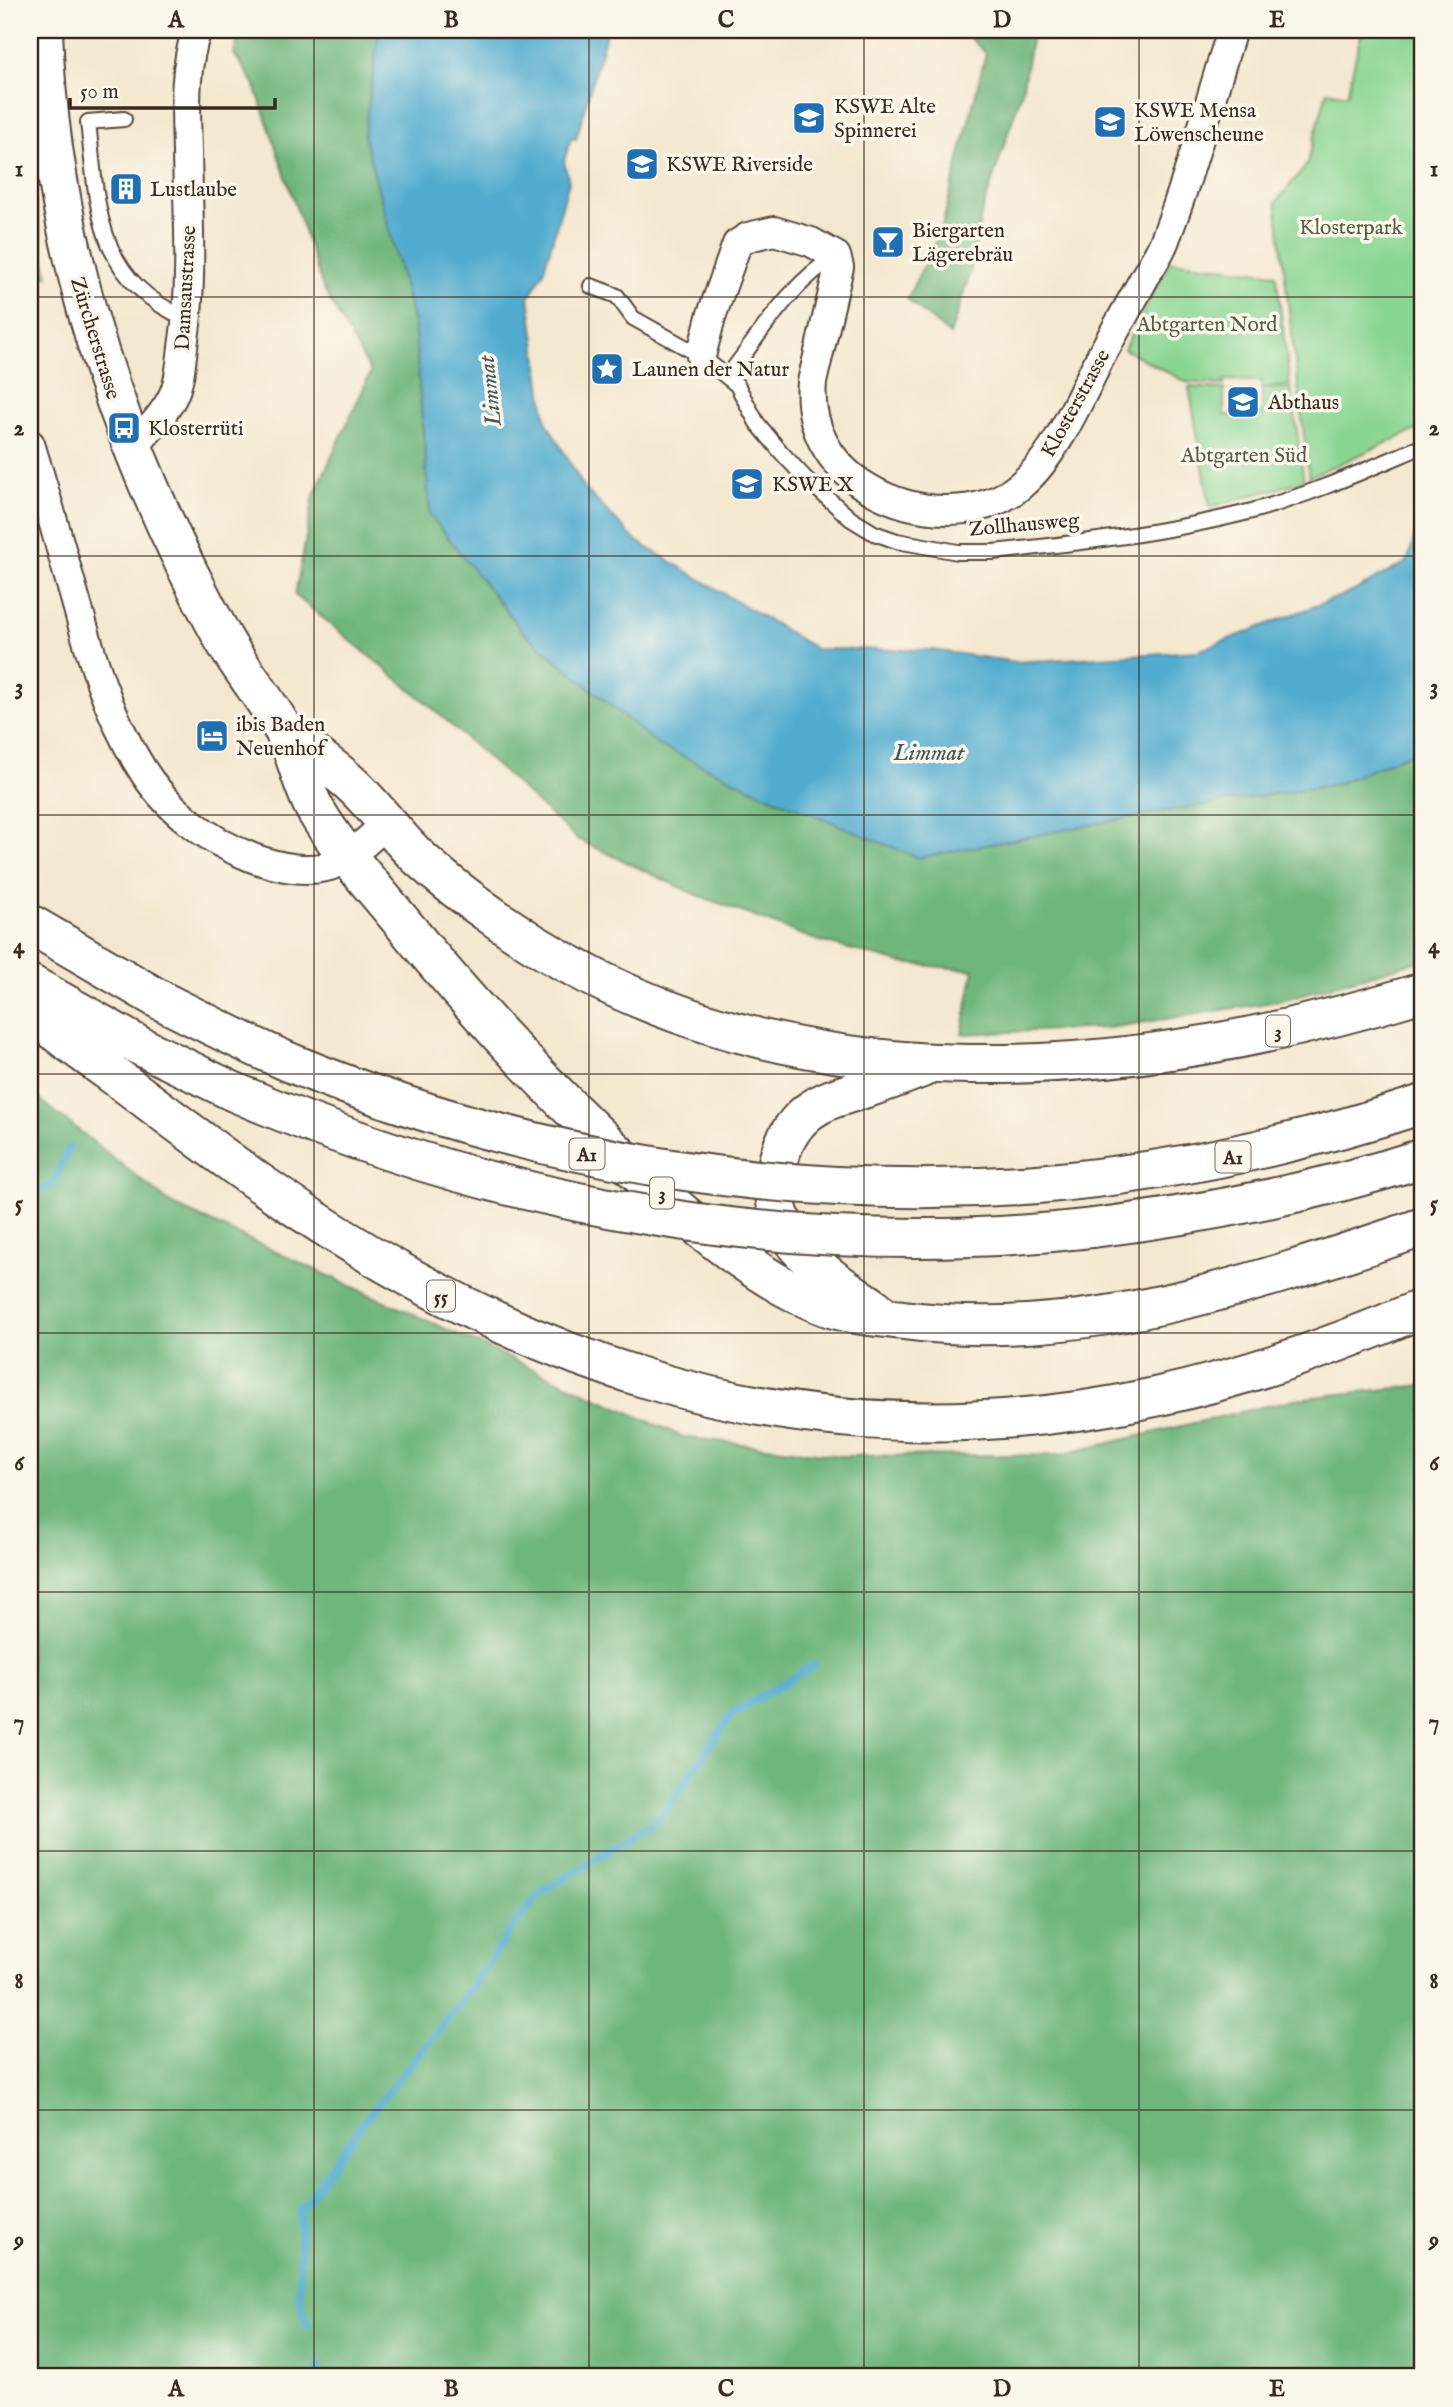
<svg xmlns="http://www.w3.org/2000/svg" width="1453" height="2407" viewBox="0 0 1453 2407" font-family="'IM FELL English',serif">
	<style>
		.green { fill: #89d592; stroke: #628058; stroke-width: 2 }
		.forest { fill: #6eb67c; stroke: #54704d; stroke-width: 2 }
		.water { fill: #51accf; stroke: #466b76; stroke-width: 2 }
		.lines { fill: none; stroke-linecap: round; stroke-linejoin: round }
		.stream { stroke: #51accf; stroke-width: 8 }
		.lane-casing { stroke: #574639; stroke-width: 18 }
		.street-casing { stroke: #574639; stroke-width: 32 }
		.primary-casing { stroke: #574639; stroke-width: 42 }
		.highway-casing { stroke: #574639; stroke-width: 42 }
		.lane { stroke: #fff; stroke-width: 14 }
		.street { stroke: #fff; stroke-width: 28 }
		.primary { stroke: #fff; stroke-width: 38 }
		.highway { stroke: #fff; stroke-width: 38 }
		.highway-bridge-casing { stroke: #574639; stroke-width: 42; stroke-linecap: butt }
		.highway-bridge { stroke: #fff; stroke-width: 38 }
		.grid { fill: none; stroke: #3b2a1e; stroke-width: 2; stroke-opacity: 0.55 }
		.labels { text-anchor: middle; stroke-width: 7; stroke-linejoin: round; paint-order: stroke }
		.shield { fill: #fbf7ec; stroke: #75685c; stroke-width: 2 }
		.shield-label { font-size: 19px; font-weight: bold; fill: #3b2a1e }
		.poi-label { font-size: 21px; fill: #3b2a1e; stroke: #fbf7ec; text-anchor: start }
		.park-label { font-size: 21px; fill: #525d41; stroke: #fbf7ec }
		.street-label { font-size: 21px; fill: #3b2a1e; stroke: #fbf7ec }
		.water-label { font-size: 23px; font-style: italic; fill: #43585c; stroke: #fbf7ec }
		.neatline { fill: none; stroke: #3b2a1e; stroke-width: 2.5 }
		.grid-label { font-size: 23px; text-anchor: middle; font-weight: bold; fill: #3b2a1e }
	</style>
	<rect width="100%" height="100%" fill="#fbf7ec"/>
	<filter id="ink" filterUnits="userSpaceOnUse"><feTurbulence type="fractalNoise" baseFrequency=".0143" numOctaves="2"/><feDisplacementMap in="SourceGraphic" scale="14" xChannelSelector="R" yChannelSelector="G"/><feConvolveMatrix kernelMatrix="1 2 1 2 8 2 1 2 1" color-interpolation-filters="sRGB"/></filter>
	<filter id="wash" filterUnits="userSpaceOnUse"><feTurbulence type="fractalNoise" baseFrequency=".00686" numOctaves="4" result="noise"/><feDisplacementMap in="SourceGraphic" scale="28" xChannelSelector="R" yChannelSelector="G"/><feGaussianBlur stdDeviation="1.57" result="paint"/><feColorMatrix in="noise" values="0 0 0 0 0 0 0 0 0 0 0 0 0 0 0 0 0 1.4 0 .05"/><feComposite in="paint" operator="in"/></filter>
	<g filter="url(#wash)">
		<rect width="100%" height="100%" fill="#f4e7cf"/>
		<!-- green -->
		<g class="green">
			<polygon points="1362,30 1423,30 1423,427 1309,477 1276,202 1307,165 1327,91 1347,95"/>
			<polygon points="1170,261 1276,274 1290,385 1262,388 1262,381 1224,380 1224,385 1186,382 1124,349"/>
			<polygon points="1189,387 1224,389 1224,415 1262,415 1262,389 1291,388 1304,481 1210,507"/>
		</g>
		<!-- forest -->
		<g class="forest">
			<polygon points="240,30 379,30 364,136 414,322 430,515 1142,815 1337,784 1423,748 1423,960 1279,1001 1108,1028 962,1034 974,970 900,963 813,939 692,893 577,839 428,704 295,595 314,495 371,372 324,290 254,83 234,54"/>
			<polygon points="961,30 1033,30 1022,91 981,215 970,273 950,335 907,299 941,230 986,53"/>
			<polygon points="30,171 48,276 30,278"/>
			<polygon points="30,1092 173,1205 683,1437 841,1456 1059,1455 1295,1399 1423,1385 1423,2377 30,2377"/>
		</g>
		<!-- water -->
		<polygon class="water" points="379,30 607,30 576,139 571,138 564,161 569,182 543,273 529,297 546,421 585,489 635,540 816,649 932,650 1016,662 1198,651 1354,591 1407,562 1417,529 1423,527 1423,748 1337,784 1142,815 918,858 764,794 658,745 523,632 430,515 414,322 364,136"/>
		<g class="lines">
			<!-- stream -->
			<g class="stream">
				<polyline points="30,1194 53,1185 69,1148"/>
				<polyline points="307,2325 300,2300 300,2211 362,2124 437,2032 490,1962 511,1929 542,1892 660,1819 732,1714 814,1665"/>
				<polyline points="318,2365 320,2377"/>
			</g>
		</g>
	</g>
	<g filter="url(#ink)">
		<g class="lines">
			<defs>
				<g id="lane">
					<path d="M124,119L88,122C98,208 95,279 187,319"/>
					<path d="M591,286L617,296L633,318L701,356L737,385L757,423L781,452L806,479L851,519L874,533L897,541L958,552H993C1079,543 1168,533 1252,511C1310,495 1368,469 1423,446"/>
					<path d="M727,377C760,335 790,283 836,256"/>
				</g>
				<g id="street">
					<path d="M701,356L711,317L737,244L748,237L774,231L811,242L836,256L839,267L812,382C808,427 829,465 868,488C913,515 981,521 1022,484C1056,455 1080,398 1100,358C1115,330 1131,303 1146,275C1153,263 1162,250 1166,237C1192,170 1210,99 1232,30"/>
					<path d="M30,444C46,495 60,546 75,598C91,656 108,714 140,766C165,808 208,841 253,858C277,867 313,875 337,863C355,854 371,836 387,824"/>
					<path d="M132,448C147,432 162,417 172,398C181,380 181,359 184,340C193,278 188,215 187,152C186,112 183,68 197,30"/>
				</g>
				<g id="primary">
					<path d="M43,30C50,246 120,451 224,640C242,671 266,699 284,731C297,756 302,787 316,811C338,848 369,882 396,915C458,991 524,1064 595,1132C656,1191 747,1279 828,1307C851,1315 879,1317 903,1320C1081,1344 1257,1283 1423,1227"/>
					<path d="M285,733C306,749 329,764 349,782C374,804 393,833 417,856C443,880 472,902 501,922C773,1113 1120,1085 1423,992"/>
					<path d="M876,1309C826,1275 762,1238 777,1167C781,1146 791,1126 808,1112C827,1098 845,1095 867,1088C885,1082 904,1075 922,1068"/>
				</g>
				<g id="highway">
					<polyline points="30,924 162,1001"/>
					<polyline points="30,984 138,1045 232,1091"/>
					<path d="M30,1010C54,1033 81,1051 108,1071C137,1092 165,1114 194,1135C484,1355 788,1477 1155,1397C1247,1377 1337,1345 1423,1308"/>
					<path d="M1038,1184C1170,1173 1297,1145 1423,1104"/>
					<path d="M1093,1228C1205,1214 1315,1193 1423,1158"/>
				</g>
			</defs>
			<!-- lane casing -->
			<use href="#lane" class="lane-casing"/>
			<!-- street casing -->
			<use href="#street" class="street-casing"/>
			<!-- primary casing -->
			<use href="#primary" class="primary-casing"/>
			<!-- highway casing -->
			<use href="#highway" class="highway-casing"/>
			<!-- lane -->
			<use href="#lane" class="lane"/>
			<!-- street -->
			<use href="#street" class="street"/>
			<!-- primary -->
			<use href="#primary" class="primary"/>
			<!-- highway -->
			<use href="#highway" class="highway"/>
			<defs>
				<g id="highway-bridge">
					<path d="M162,1001C206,1023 250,1046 296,1065C531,1161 785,1202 1038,1184"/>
					<path d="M232,1091C501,1208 800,1262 1093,1228"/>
				</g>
			</defs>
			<!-- highway-bridge casing -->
			<use href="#highway-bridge" class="highway-bridge-casing"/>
			<!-- highway-bridge -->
			<use href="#highway-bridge" class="highway-bridge"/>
		</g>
	</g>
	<!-- grid -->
	<path class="grid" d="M314,30V2377M589,30V2377M864,30V2377M1139,30V2377M30,297H1423M30,556H1423M30,815H1423M30,1074H1423M30,1333H1423M30,1592H1423M30,1851H1423M30,2110H1423"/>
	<!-- icons -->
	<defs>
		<symbol id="school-square" viewBox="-11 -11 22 22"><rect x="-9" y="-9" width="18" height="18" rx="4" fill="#1f6fb2" stroke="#fbf7ec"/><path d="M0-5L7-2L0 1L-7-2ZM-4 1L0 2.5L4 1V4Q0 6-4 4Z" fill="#fff"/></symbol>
		<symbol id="building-square" viewBox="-11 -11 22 22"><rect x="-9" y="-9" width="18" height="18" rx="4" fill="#1f6fb2" stroke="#fbf7ec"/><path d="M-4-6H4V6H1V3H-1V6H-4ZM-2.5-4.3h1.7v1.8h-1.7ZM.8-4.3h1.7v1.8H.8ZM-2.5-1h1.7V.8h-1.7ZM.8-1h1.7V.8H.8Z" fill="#fff"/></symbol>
		<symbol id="bar-square" viewBox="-11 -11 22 22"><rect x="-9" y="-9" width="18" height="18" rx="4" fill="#1f6fb2" stroke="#fbf7ec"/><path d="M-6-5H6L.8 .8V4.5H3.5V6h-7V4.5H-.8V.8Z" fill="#fff"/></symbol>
		<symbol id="sight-square" viewBox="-11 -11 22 22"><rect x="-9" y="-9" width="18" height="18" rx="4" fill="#1f6fb2" stroke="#fbf7ec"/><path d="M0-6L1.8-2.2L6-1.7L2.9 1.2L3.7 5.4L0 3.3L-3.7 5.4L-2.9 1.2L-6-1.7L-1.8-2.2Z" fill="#fff"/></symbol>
		<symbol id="bus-square" viewBox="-11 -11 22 22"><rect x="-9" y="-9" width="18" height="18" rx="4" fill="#1f6fb2" stroke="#fbf7ec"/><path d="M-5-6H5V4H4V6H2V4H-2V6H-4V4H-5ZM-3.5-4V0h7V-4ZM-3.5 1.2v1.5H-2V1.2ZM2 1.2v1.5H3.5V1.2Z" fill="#fff"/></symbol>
		<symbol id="hotel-square" viewBox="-11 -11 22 22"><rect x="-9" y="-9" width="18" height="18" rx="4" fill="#1f6fb2" stroke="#fbf7ec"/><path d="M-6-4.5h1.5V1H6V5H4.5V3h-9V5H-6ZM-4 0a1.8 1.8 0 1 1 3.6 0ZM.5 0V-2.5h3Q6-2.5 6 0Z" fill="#fff"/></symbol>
	</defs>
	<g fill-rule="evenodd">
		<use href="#school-square" x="790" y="99" width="38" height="38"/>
		<use href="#school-square" x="1091" y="103" width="38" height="38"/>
		<use href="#school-square" x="623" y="145" width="38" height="38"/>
		<use href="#building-square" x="107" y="170" width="38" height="38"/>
		<use href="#bar-square" x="869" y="223" width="38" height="38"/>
		<use href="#sight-square" x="588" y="350" width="38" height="38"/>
		<use href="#school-square" x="1224" y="383" width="38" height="38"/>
		<use href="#bus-square" x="105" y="409" width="38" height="38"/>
		<use href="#school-square" x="728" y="465" width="38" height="38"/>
		<use href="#hotel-square" x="193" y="717" width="38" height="38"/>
	</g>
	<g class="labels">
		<!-- shield labels -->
		<g class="shield">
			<rect x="1266" y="1015.5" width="24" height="31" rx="5"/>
			<rect x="569.5" y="1138.5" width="35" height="31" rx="5"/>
			<rect x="1215.5" y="1141.5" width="35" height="31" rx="5"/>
			<rect x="650" y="1177.5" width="24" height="31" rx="5"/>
			<rect x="427" y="1280.5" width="28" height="31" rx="5"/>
		</g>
		<g class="shield-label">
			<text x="1278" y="1038">3</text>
			<text x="587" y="1161">A1</text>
			<text x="1233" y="1164">A1</text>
			<text x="662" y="1200">3</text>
			<text x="441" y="1303">55</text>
		</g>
		<!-- poi labels -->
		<g class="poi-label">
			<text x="834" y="113">KSWE Alte<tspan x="834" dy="24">Spinnerei</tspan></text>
			<text x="1134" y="117">KSWE Mensa<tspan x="1134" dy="24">Löwenscheune</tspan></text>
			<text x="666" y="171">KSWE Riverside</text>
			<text x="150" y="196">Lustlaube</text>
			<text x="912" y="237">Biergarten<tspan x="912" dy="24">Lägerebräu</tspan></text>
			<text x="632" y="376">Launen der Natur</text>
			<text x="1268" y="409">Abthaus</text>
			<text x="148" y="435">Klosterrüti</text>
			<text x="772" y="491">KSWE X</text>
			<text x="236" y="731">ibis Baden<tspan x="236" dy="24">Neuenhof</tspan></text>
		</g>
		<!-- park labels -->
		<g class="park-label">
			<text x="1351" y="234">Klosterpark</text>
			<text x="1207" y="331">Abtgarten Nord</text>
			<text x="1244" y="462">Abtgarten Süd</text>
		</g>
		<!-- street labels -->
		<g class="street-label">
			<text transform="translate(185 288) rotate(-87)" y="7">Damsaustrasse</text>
			<text transform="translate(96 338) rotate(73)" y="7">Zürcherstrasse</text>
			<text transform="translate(1075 403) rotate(-61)" y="7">Klosterstrasse</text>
			<text transform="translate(1024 524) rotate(-5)" y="7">Zollhausweg</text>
		</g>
		<!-- water labels -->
		<g class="water-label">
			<text transform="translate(489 391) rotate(-96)" y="8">Limmat</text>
			<text x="929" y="760">Limmat</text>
		</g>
	</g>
	<!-- margin -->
	<rect width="1453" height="2407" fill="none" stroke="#fbf7ec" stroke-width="77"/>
	<!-- scale -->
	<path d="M70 98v10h205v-10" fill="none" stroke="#3b2a1e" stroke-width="3.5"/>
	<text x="80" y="98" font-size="21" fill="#3b2a1e" stroke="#fbf7ec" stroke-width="5" paint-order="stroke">50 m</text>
	<rect x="38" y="38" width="1376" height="2330" class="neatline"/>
	<g class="grid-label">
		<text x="176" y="27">A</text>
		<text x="451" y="27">B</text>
		<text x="726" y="27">C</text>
		<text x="1002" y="27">D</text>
		<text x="1277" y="27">E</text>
		<text x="19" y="176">1</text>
		<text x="1434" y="176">1</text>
		<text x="19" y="435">2</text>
		<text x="1434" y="435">2</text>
		<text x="19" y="694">3</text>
		<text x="1434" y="694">3</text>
		<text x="19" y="953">4</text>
		<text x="1434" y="953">4</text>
		<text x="19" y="1211">5</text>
		<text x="1434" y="1211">5</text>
		<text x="19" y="1470">6</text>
		<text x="1434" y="1470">6</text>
		<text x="19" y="1729">7</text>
		<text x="1434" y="1729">7</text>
		<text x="19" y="1988">8</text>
		<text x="1434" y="1988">8</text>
		<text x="19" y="2247">9</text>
		<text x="1434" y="2247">9</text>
		<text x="176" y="2396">A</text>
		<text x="451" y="2396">B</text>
		<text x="726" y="2396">C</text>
		<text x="1002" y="2396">D</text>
		<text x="1277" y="2396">E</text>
	</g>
</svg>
